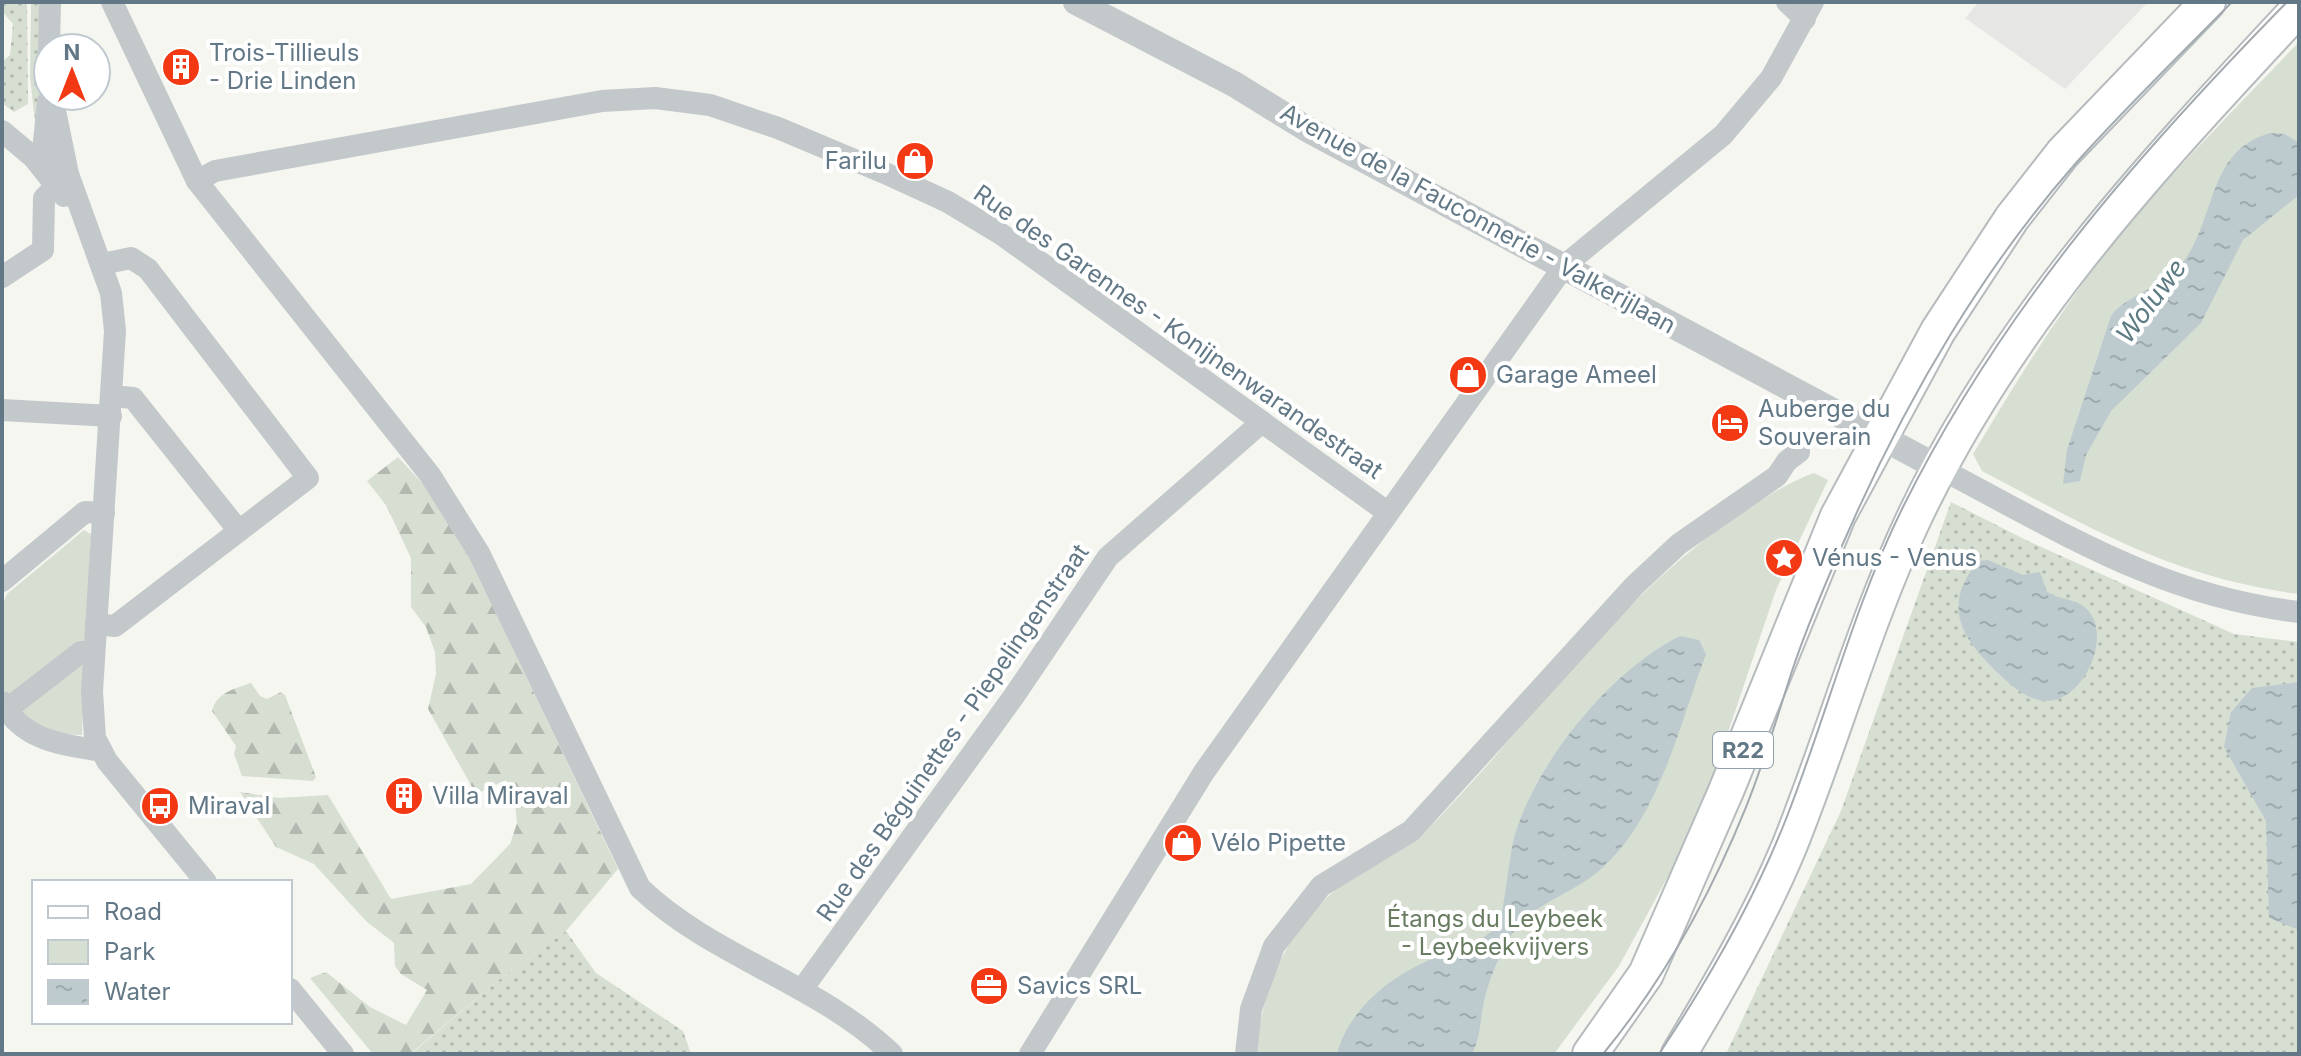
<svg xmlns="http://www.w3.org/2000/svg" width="2301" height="1056" viewBox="0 0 2301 1056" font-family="Inter,sans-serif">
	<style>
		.built { fill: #e6e7e5 }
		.grass { fill: url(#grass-dots) }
		.forest { fill: url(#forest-firs) }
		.park { fill: #d7ded2 }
		.water { fill: url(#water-ripples) }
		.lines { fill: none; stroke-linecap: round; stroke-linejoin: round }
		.primary-casing { stroke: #b6bbbe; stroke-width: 38 }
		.minor { stroke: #c3c8cb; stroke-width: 22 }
		.tertiary { stroke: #c3c8cb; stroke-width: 26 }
		.primary { stroke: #fff; stroke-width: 34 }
		.tram { stroke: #a3abb0; stroke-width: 2 }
		.labels { text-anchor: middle; stroke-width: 8; stroke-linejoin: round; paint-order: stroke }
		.shield { fill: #fff; stroke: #91a0aa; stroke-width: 2 }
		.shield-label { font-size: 22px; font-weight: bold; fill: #627886 }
		.poi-label { font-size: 24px; fill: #627886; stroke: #fff; text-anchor: start }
		.street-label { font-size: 24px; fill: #627886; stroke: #fff }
		.park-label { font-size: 24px; fill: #687c61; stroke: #fff }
		.water-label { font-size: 26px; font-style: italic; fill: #5d7b83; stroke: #fff }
	</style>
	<defs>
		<pattern id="grass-dots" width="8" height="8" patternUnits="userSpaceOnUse" patternTransform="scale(2)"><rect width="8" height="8" fill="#d7ded2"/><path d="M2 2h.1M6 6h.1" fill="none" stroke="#b2b9b0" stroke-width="1.8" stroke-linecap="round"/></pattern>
		<pattern id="forest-firs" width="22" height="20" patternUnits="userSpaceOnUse" patternTransform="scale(2)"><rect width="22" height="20" fill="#d7ded2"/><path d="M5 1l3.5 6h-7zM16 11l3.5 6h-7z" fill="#b2b9b0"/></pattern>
		<pattern id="water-ripples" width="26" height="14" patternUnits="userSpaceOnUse" patternTransform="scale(2)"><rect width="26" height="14" fill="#bdcbcf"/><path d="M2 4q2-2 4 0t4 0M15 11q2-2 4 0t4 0" fill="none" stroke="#9daaae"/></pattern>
	</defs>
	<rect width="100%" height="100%" fill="#f6f6f1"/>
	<!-- built -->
	<polygon class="built" points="1979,2 2148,2 2065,89 1965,18"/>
	<!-- grass -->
	<g class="grass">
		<polygon points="2,2 27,2 28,104 14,112 2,103 2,62 10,55 13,24 2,11"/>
		<polygon points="31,3 42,5 43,111 37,140 30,77"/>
		<polygon points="1951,502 2028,541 2234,634 2299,642 2299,1054 1726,1054 1841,811"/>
		<polygon points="566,931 596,973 683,1031 691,1054 411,1054 500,979"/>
	</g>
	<!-- forest -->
	<g class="forest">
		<polygon points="398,457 423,484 470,559 618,869 566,931 500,979 410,1054 373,1054 310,978 326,972 370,1007 406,1025 427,990 401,974 395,966 394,943 366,921 314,864 276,847 240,792 278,798 328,795 391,899 471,884 510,844 517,823 514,794 506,780 476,794 428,709 436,674 435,652 426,627 411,607 411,558 386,505 367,481"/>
		<path d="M251,683L260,696L267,699L281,692L285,695L316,777L313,781L242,776L234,754L236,746L212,711C217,692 234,689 251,683Z"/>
	</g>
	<!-- park -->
	<g class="park">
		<path d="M2299,42V594C2174,578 2090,528 1982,471L1973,454C2014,385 2056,317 2105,254C2164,179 2233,111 2299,42Z"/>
		<path d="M1814,473L1828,480L1776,590L1714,774L1684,847L1619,966L1554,1054H1256C1262,982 1293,914 1357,875C1380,861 1403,851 1424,833C1527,730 1609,606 1730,521C1757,503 1783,484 1814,473Z"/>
		<path d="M84,530L91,534L82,735C48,735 16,724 3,687C0,668 2,627 2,606L7,594Z"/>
	</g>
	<!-- water -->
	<g class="water">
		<path d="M2271,133L2285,134L2299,143V195L2243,240L2201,323L2111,411L2086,455L2080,481L2063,484L2067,450L2111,316C2128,292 2171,288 2191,250C2216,205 2213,148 2271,133Z"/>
		<path d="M1988,560L2023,575L2040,572L2047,592C2061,601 2080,598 2090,613C2111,642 2081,704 2044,701C2026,699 2009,684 1997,672C1960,636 1942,606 1978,561Z"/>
		<path d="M1680,636L1699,640L1706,654C1679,726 1659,818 1600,870C1573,894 1532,903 1512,934C1499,955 1490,977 1484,1001C1480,1019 1481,1037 1472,1054H1337C1349,1010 1387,979 1427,961C1451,951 1485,945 1500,921C1503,915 1510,853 1514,838C1535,763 1611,670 1680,636Z"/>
		<polygon points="2299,682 2299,930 2269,918 2266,821 2224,747 2231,712 2252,688"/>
	</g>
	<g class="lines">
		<defs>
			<g id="primary">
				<polyline points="1590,1054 1646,974 1726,791 1838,516 1938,331 2012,218 2063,153 2208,2"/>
				<path d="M1679,1054C1719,987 1759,919 1789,847C1833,738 1864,624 1914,518C2008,319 2151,167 2299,8"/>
			</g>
		</defs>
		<!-- primary casing -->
		<use href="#primary" class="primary-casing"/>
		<!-- minor -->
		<g class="minor">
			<path d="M112,2L197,181L430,475L479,553L640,888C712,957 818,983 892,1054"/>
			<polyline points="1787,2 1805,19"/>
			<polyline points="49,48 50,2"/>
			<polyline points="52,96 68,174 111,293 115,331 92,691 95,738 107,761 206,882"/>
			<polyline points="48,102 43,152 51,173"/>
			<polyline points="2,131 33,157 64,196"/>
			<polyline points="197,181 215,171 602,101 655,98 710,105 778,128 885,173 948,202 1001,234 1387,512"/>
			<polyline points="2,277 43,250 44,198 68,174"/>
			<polyline points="112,396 133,398 239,531"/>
			<polyline points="2,410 111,416"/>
			<path d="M1939,468C2060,531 2160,596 2299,612"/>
			<polyline points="2,581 85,512 104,513"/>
			<polyline points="96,624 115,626 308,478 148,269 131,258 102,264"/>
			<path d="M2,702C23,741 61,744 101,751"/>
			<polyline points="6,710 81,652 94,653"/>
			<polyline points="803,988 1014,696 1108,557 1262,422"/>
			<polyline points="290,989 343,1054"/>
			<polyline points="1030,1054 1204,772 1565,265 1723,135 1771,78 1813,2"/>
			<polyline points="1246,1054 1251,1009 1274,946 1321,886 1411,831 1635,585 1679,544 1777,476 1787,461 1799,452"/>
		</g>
		<!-- tertiary -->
		<polyline class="tertiary" points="1076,2 1234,84 1307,129 1939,468"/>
		<!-- primary -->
		<use href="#primary" class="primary"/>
		<!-- tram -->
		<g class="tram">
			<path d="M1603,1054C1664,980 1710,896 1746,807C1764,763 1777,717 1792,671C1809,620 1831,570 1853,521C1909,395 1984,267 2076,163C2126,107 2180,55 2232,2"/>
			<path d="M1659,1054C1709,979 1753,903 1786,819C1827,715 1854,605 1904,505C2002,309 2135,157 2287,2"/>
		</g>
	</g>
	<!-- icons -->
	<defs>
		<symbol id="building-disc" viewBox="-11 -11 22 22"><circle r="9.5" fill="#f33814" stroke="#fff"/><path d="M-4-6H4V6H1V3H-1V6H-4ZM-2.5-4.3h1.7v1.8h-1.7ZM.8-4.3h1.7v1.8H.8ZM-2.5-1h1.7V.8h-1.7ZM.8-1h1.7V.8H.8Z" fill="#fff"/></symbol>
		<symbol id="shop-disc" viewBox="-11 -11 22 22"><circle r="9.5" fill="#f33814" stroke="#fff"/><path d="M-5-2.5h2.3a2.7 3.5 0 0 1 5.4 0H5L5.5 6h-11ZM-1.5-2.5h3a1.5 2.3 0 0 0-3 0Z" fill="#fff"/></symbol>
		<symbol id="hotel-disc" viewBox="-11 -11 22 22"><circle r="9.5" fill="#f33814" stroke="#fff"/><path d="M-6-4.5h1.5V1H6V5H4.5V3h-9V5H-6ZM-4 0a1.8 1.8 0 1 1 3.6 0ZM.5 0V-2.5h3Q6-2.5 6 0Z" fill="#fff"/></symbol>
		<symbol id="sight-disc" viewBox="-11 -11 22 22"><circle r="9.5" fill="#f33814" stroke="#fff"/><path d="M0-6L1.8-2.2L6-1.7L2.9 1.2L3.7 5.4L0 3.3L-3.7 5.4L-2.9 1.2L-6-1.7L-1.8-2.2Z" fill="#fff"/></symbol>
		<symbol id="bus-disc" viewBox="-11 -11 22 22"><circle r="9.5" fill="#f33814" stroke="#fff"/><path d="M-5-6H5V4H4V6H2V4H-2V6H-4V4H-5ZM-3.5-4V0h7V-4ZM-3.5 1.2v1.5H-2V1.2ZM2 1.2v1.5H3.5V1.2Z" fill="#fff"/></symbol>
		<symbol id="office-disc" viewBox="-11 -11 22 22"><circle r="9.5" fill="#f33814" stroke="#fff"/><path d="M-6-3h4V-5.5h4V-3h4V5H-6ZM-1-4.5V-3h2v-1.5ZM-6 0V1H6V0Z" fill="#fff"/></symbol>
	</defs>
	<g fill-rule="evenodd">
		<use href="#building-disc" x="159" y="45" width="44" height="44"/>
		<use href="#shop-disc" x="893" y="139" width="44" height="44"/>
		<use href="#shop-disc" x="1446" y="353" width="44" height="44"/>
		<use href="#hotel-disc" x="1708" y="401" width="44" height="44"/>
		<use href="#sight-disc" x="1762" y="536" width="44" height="44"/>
		<use href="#building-disc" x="382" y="774" width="44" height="44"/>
		<use href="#bus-disc" x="138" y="784" width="44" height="44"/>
		<use href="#shop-disc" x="1161" y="821" width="44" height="44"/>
		<use href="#office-disc" x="967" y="964" width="44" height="44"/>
	</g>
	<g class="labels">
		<!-- shield labels -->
		<rect class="shield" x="1713" y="732" width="60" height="36" rx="6"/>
		<g class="shield-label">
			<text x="1743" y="758">R22</text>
		</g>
		<!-- poi labels -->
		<g class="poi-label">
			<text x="209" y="61">Trois-Tillieuls<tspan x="209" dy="28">- Drie Linden</tspan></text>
			<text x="887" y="169" text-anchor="end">Farilu</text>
			<text x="1496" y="383">Garage Ameel</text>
			<text x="1758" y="417">Auberge du<tspan x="1758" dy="28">Souverain</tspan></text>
			<text x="1812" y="566">Vénus - Venus</text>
			<text x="432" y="804">Villa Miraval</text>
			<text x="188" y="814">Miraval</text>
			<text x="1211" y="851">Vélo Pipette</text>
			<text x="1017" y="994">Savics SRL</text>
		</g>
		<!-- street labels -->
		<g class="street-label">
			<text transform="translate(1478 219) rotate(29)" y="8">Avenue de la Fauconnerie - Valkerijlaan</text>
			<text transform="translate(1178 332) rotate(35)" y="8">Rue des Garennes - Konijnenwarandestraat</text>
			<text transform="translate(953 733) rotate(-55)" y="8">Rue des Béguinettes - Piepelingenstraat</text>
		</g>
		<!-- park labels -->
		<g class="park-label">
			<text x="1495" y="927">Étangs du Leybeek<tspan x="1495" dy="28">- Leybeekvijvers</tspan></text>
		</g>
		<!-- water labels -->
		<g class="water-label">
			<text transform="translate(2151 301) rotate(-53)" y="9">Woluwe</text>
		</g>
	</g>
	<!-- border -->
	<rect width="2301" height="1056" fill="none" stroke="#627886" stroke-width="8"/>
	<!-- legend -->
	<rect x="32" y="880" width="260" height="144" fill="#ffffff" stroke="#c0c9cf" stroke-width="2"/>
	<rect x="48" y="906" width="40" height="12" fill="#ffffff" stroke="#c0c9cf" stroke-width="2"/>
	<text x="104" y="920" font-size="24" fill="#627886">Road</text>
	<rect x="48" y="940" width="40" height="24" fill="#d7ded2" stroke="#c0c9cf" stroke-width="2"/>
	<text x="104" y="960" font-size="24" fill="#627886">Park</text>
	<rect x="48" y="980" width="40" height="24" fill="url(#water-ripples)" stroke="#c0c9cf" stroke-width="2"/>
	<text x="104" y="1000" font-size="24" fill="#627886">Water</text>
	<!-- north arrow -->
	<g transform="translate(72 72)"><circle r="38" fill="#ffffff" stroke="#c0c9cf" stroke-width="2"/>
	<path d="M0-6L14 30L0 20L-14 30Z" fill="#f33814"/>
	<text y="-12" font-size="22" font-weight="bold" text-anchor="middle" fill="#627886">N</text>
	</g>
</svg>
